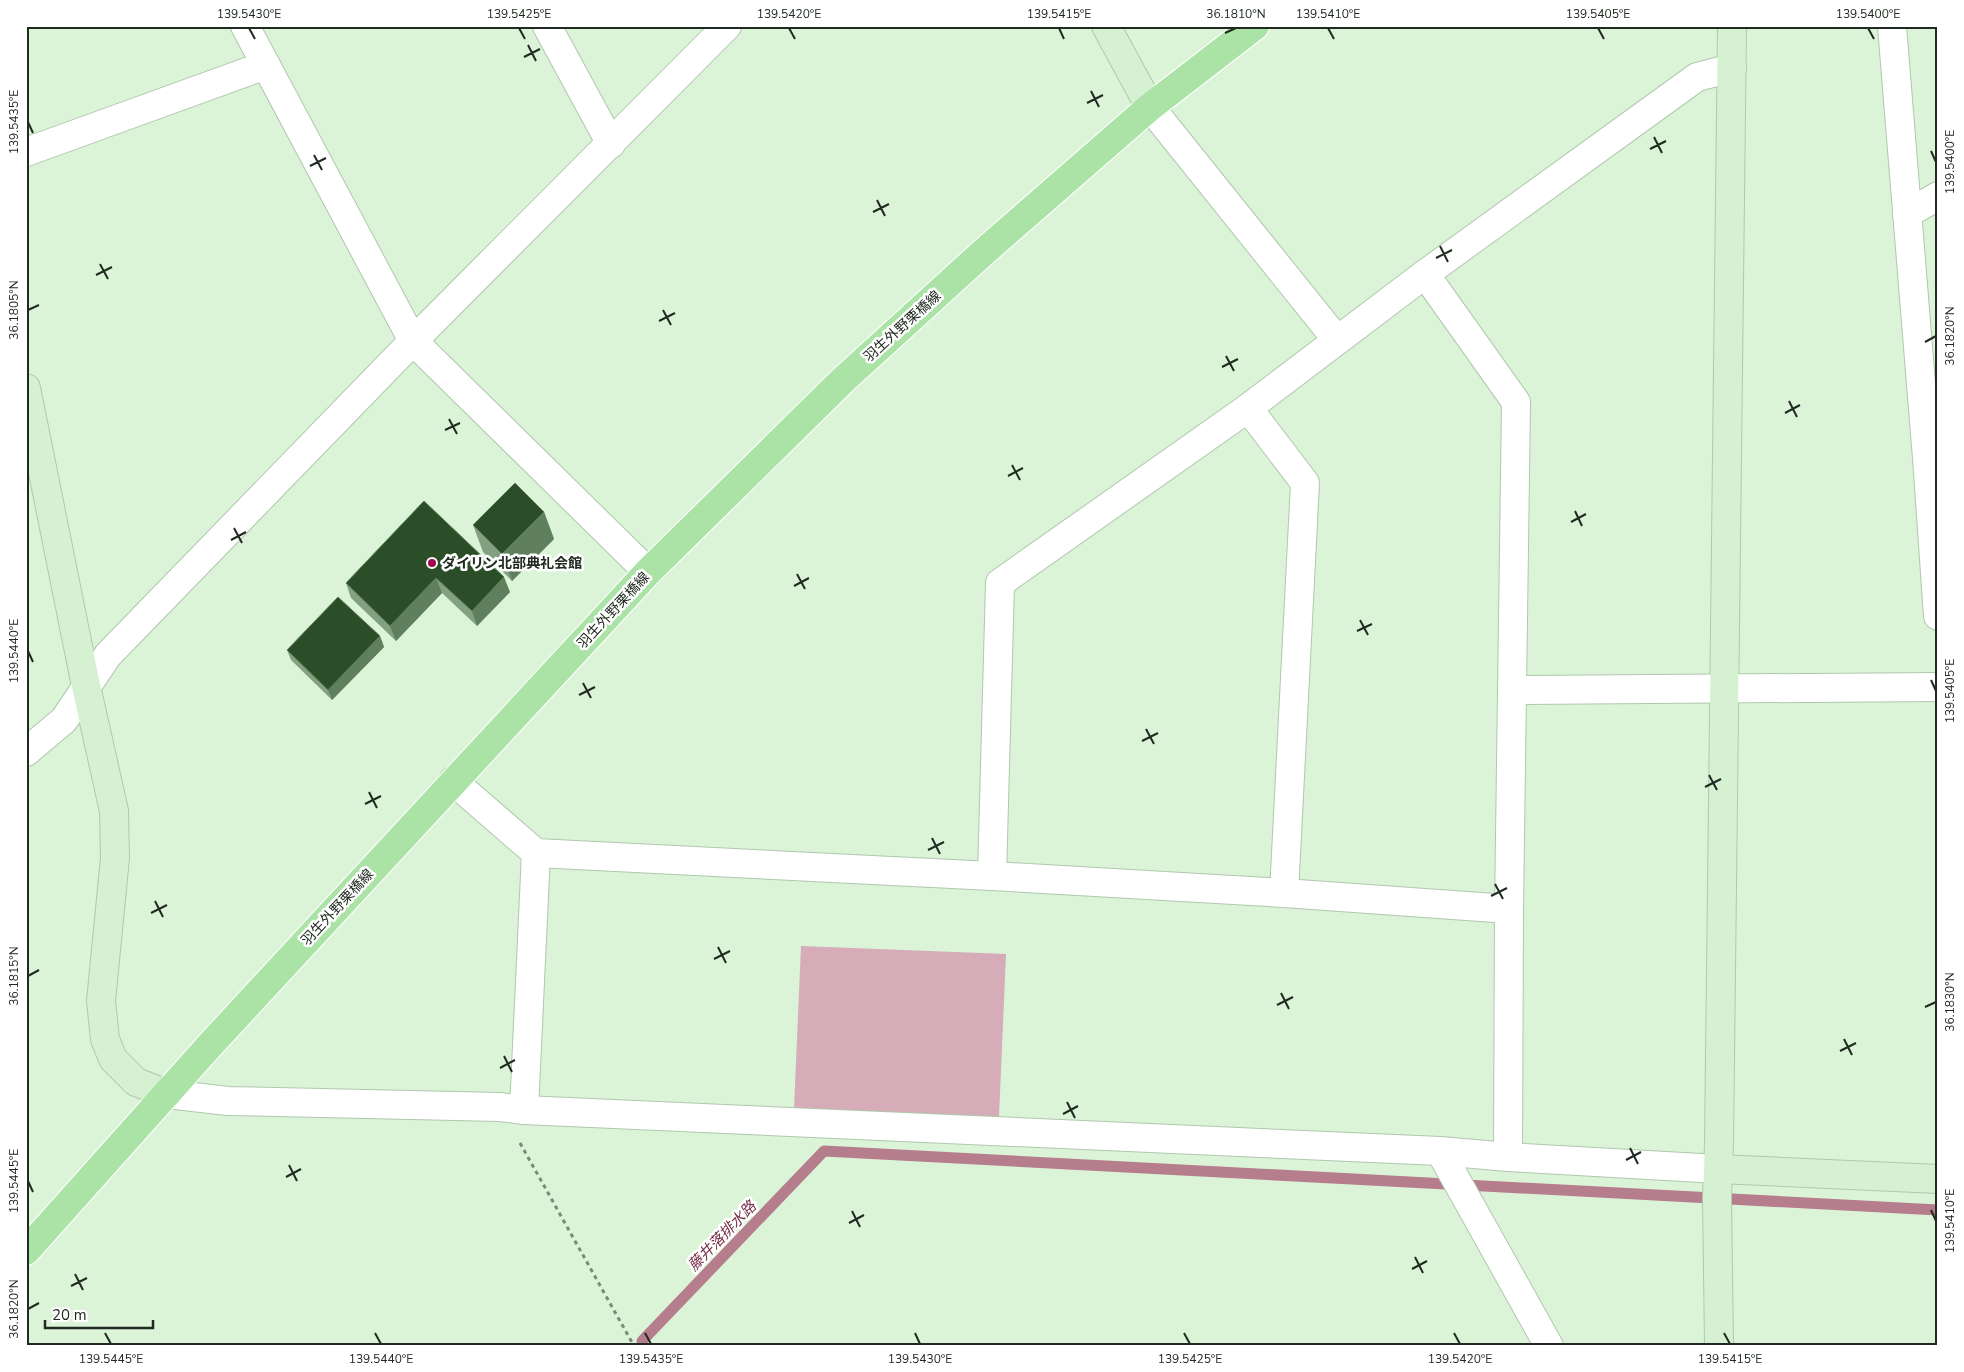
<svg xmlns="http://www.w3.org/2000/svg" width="1964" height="1372" viewBox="0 0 1964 1372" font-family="'Nunito Sans','Noto Sans JP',sans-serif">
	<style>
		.green { fill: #d5acb7 }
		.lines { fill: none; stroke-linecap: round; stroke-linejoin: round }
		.stream { stroke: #b67d8d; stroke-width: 11 }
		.street-casing { stroke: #b0c8ad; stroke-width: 30 }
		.secondary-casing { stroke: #b0c8ad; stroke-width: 30 }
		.primary-casing { stroke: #fff; stroke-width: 30 }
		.path { stroke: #798a77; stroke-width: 3; stroke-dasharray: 4 4; stroke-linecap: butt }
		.street { stroke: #fff; stroke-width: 28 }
		.secondary { stroke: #d5f1d2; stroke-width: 28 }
		.primary { stroke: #abe3a6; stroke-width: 28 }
		.wall { fill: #83a080 }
		.shaded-wall { fill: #607f5c }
		.building { fill: #2b4d27; stroke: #607f5c }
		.ticks { fill: none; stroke: #212a20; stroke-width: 2 }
		.poi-dot { fill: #9f0850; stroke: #fff; stroke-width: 2 }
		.labels { text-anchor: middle; stroke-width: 5; stroke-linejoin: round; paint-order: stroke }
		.street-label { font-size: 14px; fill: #212a20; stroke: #fff }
		.poi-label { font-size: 14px; font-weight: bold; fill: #212a20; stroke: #fff; text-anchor: start }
		.water-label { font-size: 15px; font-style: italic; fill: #752d46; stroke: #fff }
		.neatline { fill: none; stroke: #212a20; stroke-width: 2 }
		.ticks-label { font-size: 12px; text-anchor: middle; fill: #212a20 }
	</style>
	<rect width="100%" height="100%" fill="#dbf4d8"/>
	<!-- green -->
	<polygon class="green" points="801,946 1006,954 999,1117 794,1109"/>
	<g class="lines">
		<!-- stream -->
		<polyline class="stream" points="642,1341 824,1151 1938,1210"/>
		<defs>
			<g id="street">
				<polyline points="245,26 413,341 648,572"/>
				<polyline points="547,26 611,144"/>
				<polyline points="1892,26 1927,458 1938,616"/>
				<polyline points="1150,107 1337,340"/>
				<polyline points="26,152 266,65"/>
				<polyline points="1907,214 1938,196"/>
				<polyline points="1425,274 1516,402 1509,909 1508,1157"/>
				<polyline points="1248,408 1305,483 1284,893"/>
				<polyline points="1513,690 1938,687"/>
				<polyline points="26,752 64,720 108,655 413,341 727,26"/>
				<polyline points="453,781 536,853 992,876 1284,893 1509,909"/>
				<polyline points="992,876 1000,583 1248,408 1425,274 1697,77 1732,68"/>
				<polyline points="167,1094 228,1101 500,1107 524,1110 1440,1151 1508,1157 1719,1169"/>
				<polyline points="524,1110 536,853"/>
				<polyline points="1440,1151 1549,1346"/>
			</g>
			<g id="secondary">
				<polyline points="1106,26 1150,107"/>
				<polyline points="26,388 86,686 114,811 115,858 101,1001 105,1039 113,1059 136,1082 167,1094"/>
				<polyline points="1719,1169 1938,1179"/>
				<polyline points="1719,1346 1717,1197 1719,1144 1732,26"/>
			</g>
			<polyline id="primary" points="26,1251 211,1044 648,572 842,381 987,249 1150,107 1255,26"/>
		</defs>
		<!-- street casing -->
		<use href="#street" class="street-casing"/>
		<!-- secondary casing -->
		<use href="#secondary" class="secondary-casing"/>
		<!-- primary casing -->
		<use href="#primary" class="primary-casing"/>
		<!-- path -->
		<polyline class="path" points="520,1143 634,1346"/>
		<!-- street -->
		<use href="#street" class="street"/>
		<!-- secondary -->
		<use href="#secondary" class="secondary"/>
		<!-- primary -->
		<use href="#primary" class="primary"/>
	</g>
	<!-- wall -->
	<g class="wall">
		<polygon points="424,501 510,592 477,626 442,593 396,641 351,598 346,583"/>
		<polygon points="544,512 554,539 512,581 483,552 473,525"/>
		<polygon points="380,636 384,647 332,700 291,660 287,650"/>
	</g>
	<!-- shaded-wall -->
	<g class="shaded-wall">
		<polygon points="544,512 554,539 512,581 502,554"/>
		<polygon points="504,577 510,592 477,626 472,611"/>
		<polygon points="436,578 442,593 396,641 390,626"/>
		<polygon points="380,636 384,647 332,700 328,690"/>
	</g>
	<!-- building -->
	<g class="building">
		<polygon points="515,483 544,512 502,554 473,525"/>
		<polygon points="424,501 504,577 472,611 436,578 390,626 346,583"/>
		<polygon points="338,597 380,636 328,690 287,650"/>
	</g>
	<!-- ticks -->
	<path class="ticks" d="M249,28L255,39M519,28L525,39M789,28L795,39M1059,28L1064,39M1328,28L1334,39M1598,28L1604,39M1868,28L1874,39M1225,33L1236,28M528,45L536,61M524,57L540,49M1091,91L1099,107M1087,103L1103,95M28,122L33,133M1654,137L1662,153M1650,149L1666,141M1931,151L1936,162M314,155L322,170M310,166L326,158M877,200L885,216M873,212L889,204M1440,246L1448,262M1436,258L1452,250M100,264L108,279M96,275L112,267M28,310L39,305M663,310L671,325M659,321L675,313M1925,342L1936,336M1226,356L1234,371M1222,367L1238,359M1789,401L1797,417M1785,413L1800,405M449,419L457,434M445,430L460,423M1012,465L1020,480M1008,476L1023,468M1575,511L1582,526M1571,522L1586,514M234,528L242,543M231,540L246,532M797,574L805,589M794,586L809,578M1360,620L1368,635M1357,631L1372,624M28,651L33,662M1931,680L1936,691M583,683L591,698M579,695L595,687M1146,729L1154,744M1142,741L1158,733M1709,775L1717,790M1705,787L1721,779M369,792L377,808M365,804L381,796M932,838L940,854M928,850L944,842M1495,884L1503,899M1491,896L1507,888M155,901L163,917M151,913L167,905M718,947L726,963M714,959L730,951M28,976L39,970M1281,993L1289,1009M1277,1005L1293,997M1925,1007L1936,1002M1844,1039L1852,1055M1840,1051L1856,1043M504,1056L512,1072M500,1068L515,1060M1067,1102L1075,1118M1063,1114L1078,1106M1630,1148L1638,1164M1626,1160L1641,1152M289,1165L297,1181M286,1177L301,1169M28,1181L33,1192M1931,1210L1936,1221M852,1211L860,1227M849,1223L864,1215M1415,1257L1423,1273M1412,1269L1427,1261M75,1274L83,1290M71,1286L87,1278M28,1309L39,1303M105,1333L111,1344M375,1333L381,1344M645,1333L651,1344M915,1333L920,1344M1184,1333L1190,1344M1454,1333L1460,1344M1724,1333L1730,1344"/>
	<!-- markers -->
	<circle class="poi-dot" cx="432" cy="563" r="5"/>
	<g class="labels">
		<!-- street labels -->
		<g class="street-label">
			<text transform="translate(902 326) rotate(-42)" y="5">羽生外野栗橋線</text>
			<text transform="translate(613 610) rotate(-47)" y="5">羽生外野栗橋線</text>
			<text transform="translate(337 907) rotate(-47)" y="5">羽生外野栗橋線</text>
		</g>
		<!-- poi labels -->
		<g class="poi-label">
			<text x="442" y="568">ダイリン北部典礼会館</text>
		</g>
		<!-- water labels -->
		<g class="water-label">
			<text transform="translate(722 1236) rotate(-46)" y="5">藤井落排水路</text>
		</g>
	</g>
	<!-- border -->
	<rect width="1964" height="1372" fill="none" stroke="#ffffff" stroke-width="55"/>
	<!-- scale -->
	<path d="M45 1320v8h108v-8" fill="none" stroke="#212a20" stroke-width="2.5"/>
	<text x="52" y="1320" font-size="15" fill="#212a20" stroke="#ffffff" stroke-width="4" paint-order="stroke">20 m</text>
	<rect x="28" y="28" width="1908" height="1316" class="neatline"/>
	<g class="ticks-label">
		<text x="249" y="18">139.5430°E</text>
		<text x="519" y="18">139.5425°E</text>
		<text x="789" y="18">139.5420°E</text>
		<text x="1059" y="18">139.5415°E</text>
		<text x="1236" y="18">36.1810°N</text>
		<text x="1328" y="18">139.5410°E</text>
		<text x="1598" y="18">139.5405°E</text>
		<text x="1868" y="18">139.5400°E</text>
		<text transform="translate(14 122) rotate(-90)" y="4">139.5435°E</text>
		<text transform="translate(1950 162) rotate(-90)" y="4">139.5400°E</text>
		<text transform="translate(14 310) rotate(-90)" y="4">36.1805°N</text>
		<text transform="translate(1950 336) rotate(-90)" y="4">36.1820°N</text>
		<text transform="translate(14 651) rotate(-90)" y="4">139.5440°E</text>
		<text transform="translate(1950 691) rotate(-90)" y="4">139.5405°E</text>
		<text transform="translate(14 976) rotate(-90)" y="4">36.1815°N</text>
		<text transform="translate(1950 1002) rotate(-90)" y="4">36.1830°N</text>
		<text transform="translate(14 1181) rotate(-90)" y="4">139.5445°E</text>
		<text transform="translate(1950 1221) rotate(-90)" y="4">139.5410°E</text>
		<text transform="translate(14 1309) rotate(-90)" y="4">36.1820°N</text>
		<text x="111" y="1363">139.5445°E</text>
		<text x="381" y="1363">139.5440°E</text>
		<text x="651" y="1363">139.5435°E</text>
		<text x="920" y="1363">139.5430°E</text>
		<text x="1190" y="1363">139.5425°E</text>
		<text x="1460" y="1363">139.5420°E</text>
		<text x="1730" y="1363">139.5415°E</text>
	</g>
</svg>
